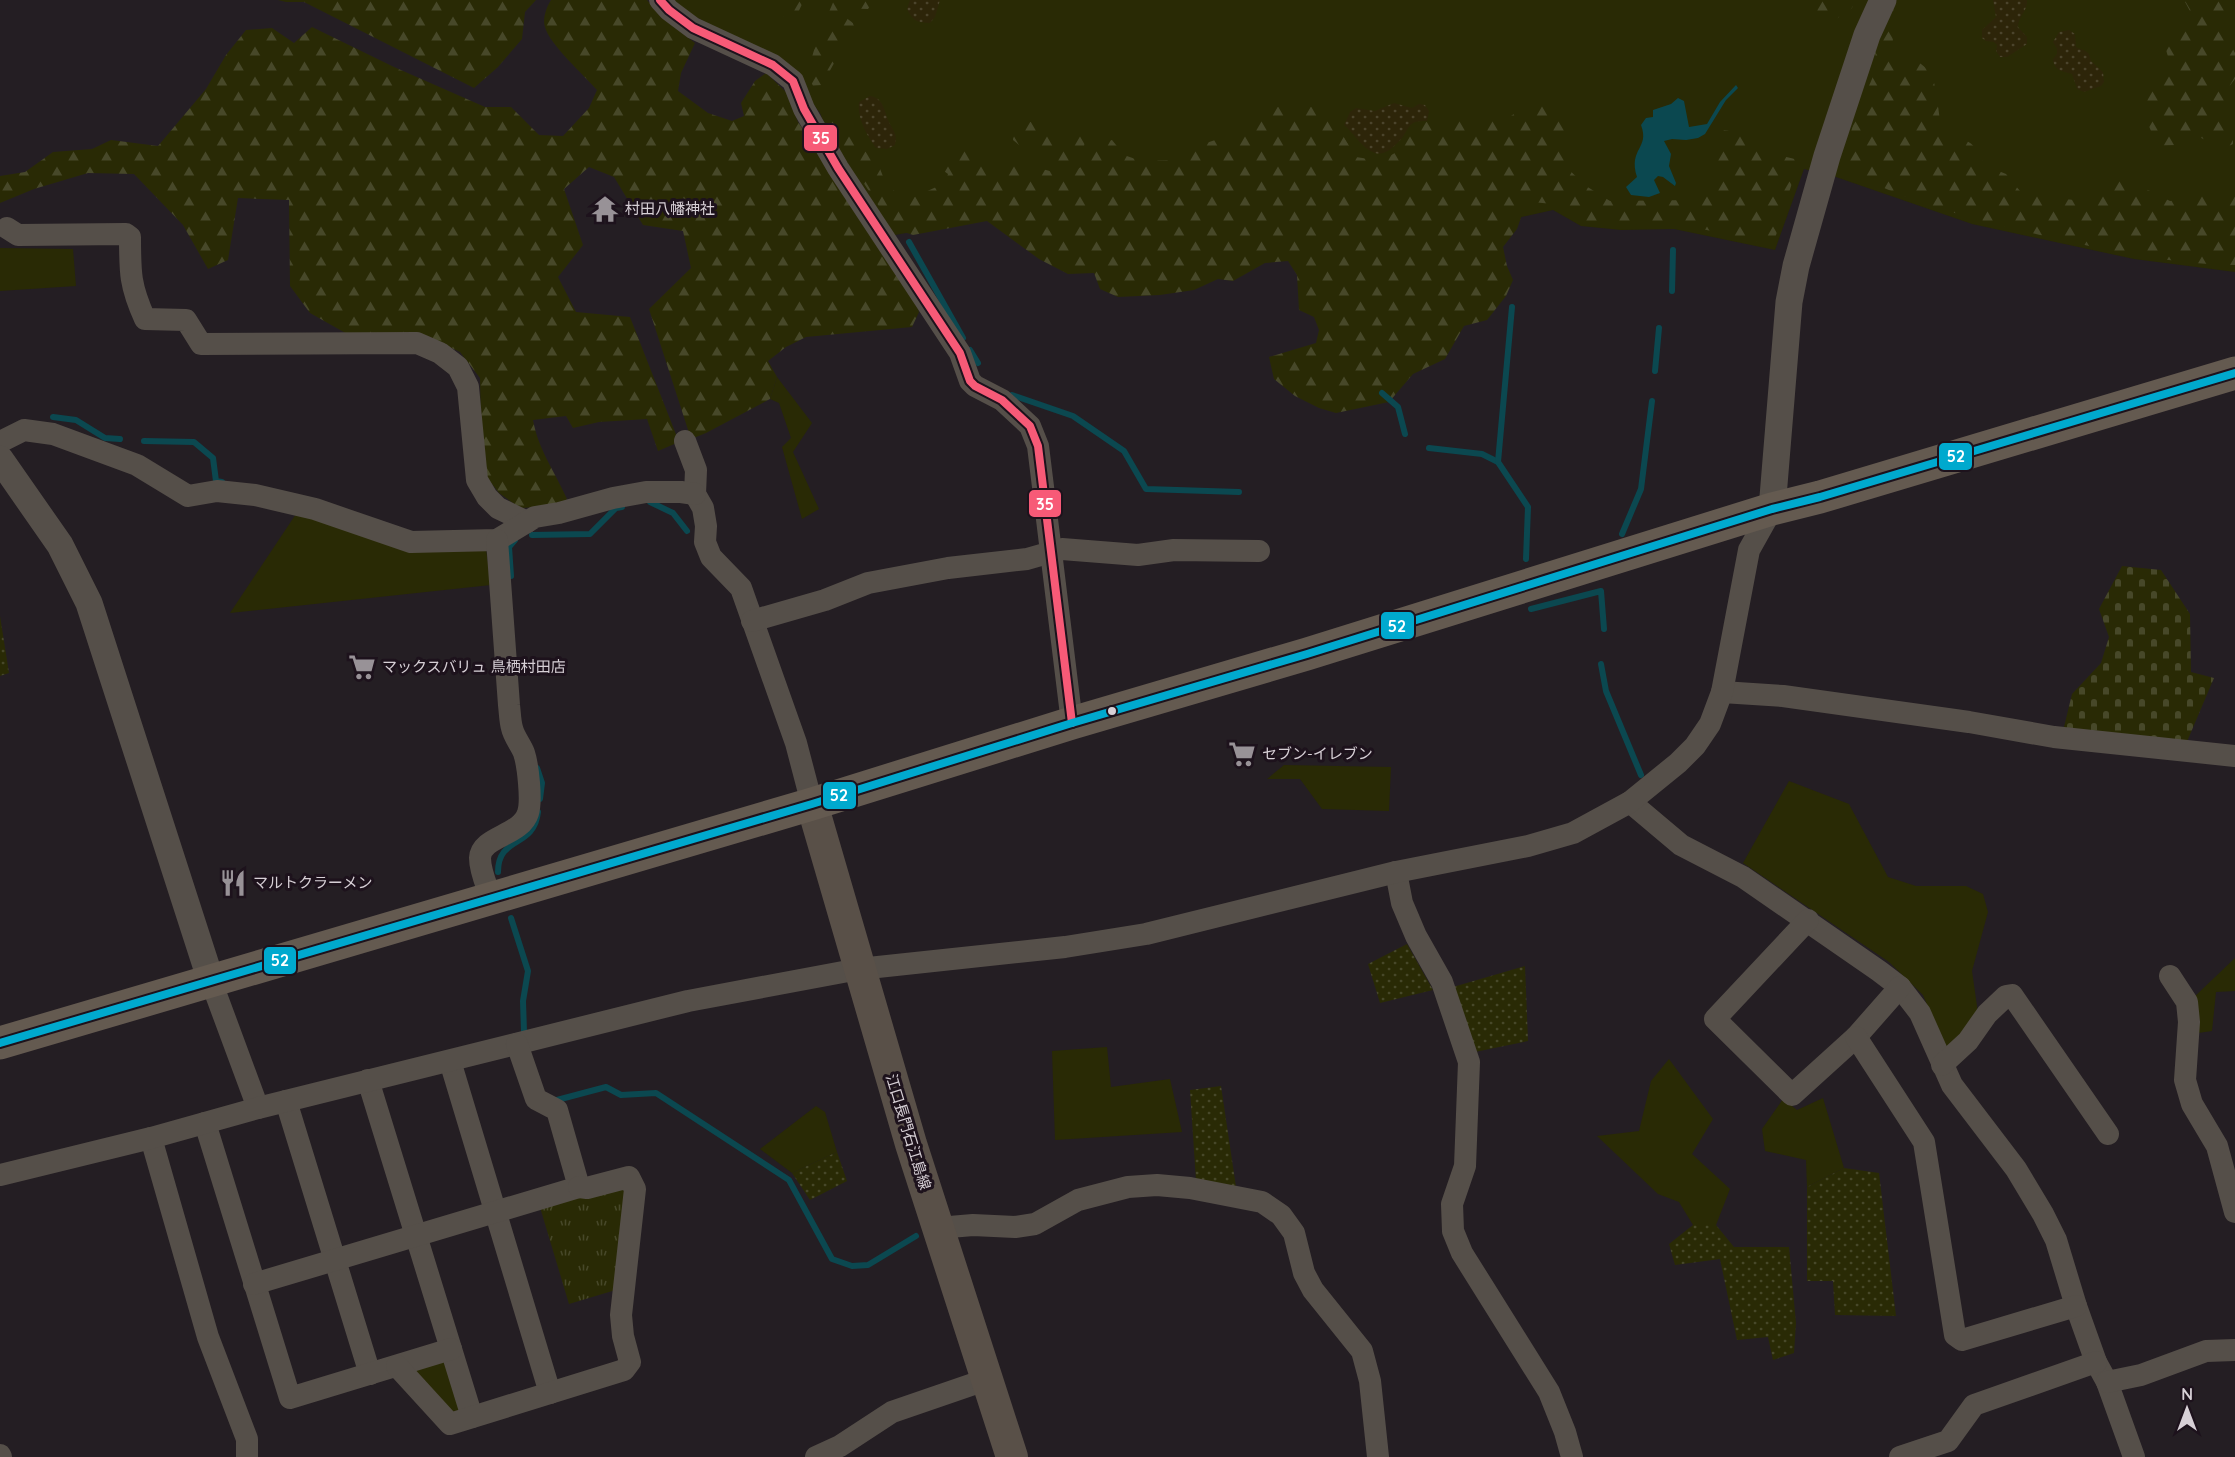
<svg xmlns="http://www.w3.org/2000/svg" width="2235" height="1457" viewBox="0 0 2235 1457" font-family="Quicksand,'Noto Sans JP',sans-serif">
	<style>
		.grass { fill: #292a05 }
		.forest { fill: url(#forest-firs) }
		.sand { fill: url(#sand-dots) }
		.cemetery { fill: url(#cemetery-stones) }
		.park { fill: url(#park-tufts) }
		.garden { fill: url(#garden-dots) }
		.water { fill: #0b4850 }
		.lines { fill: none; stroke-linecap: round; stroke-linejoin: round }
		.stream { stroke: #0b4850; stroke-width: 6 }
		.minor { stroke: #554f49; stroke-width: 22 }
		.tertiary { stroke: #554f49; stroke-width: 27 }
		.secondary { stroke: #595048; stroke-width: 32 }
		.trunk { stroke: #645a50; stroke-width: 33 }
		.bus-1-casing { stroke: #1d121c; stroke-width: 12 }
		.bus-2-casing { stroke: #1d121c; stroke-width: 12 }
		.bus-1 { stroke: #f75a77; stroke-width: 8 }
		.bus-2 { stroke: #00a9ce; stroke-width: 8 }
		.bus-dot { fill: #d7d0d6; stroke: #1d121c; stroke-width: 2 }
		.labels { text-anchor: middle; stroke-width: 6; stroke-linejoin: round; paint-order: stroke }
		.poi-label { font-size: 15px; fill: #d7d0d6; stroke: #1d121c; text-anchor: start }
		.street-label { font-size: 15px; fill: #d7d0d6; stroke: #1d121c }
		.line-badge { stroke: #1d121c; stroke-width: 2 }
		.badge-label { font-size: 16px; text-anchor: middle; font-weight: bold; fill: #fff }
	</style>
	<defs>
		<pattern id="forest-firs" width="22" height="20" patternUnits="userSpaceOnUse" patternTransform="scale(1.5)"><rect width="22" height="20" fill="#292a05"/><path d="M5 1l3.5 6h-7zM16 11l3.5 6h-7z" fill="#474829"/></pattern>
		<pattern id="sand-dots" width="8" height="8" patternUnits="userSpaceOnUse" patternTransform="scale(1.5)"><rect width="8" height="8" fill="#2d2509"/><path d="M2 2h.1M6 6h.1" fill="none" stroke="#4b442c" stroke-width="1.8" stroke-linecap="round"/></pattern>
		<pattern id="cemetery-stones" width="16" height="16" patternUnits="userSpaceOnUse" patternTransform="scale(1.5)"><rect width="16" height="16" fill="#292a05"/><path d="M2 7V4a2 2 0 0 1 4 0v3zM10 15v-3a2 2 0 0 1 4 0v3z" fill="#474829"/></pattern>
		<pattern id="park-tufts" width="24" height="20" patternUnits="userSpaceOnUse" patternTransform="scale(1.5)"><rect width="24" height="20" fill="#292a05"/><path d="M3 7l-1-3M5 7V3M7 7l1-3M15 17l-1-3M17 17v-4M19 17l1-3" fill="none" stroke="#474829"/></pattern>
		<pattern id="garden-dots" width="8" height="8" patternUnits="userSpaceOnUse" patternTransform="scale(1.5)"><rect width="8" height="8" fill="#292a05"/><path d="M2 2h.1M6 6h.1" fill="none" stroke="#474829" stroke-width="1.8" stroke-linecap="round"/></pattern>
	</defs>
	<rect width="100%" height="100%" fill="#241e23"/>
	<!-- grass -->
	<g class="grass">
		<polygon points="672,0 2235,0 2235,272 2134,259 1972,224 1833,176 1804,169 1775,250 1674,229 1621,230 1581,226 1553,210 1460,231 989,218 895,235 831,140 820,113 779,60 688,13"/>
		<polygon points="0,248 73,249 76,286 0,291"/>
		<polygon points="777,377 812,423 793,452 819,509 802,519 782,447 791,438 779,403 770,399"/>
		<polygon points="298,511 486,549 491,585 230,613"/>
		<polygon points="1284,765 1391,767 1389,811 1322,809 1300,779 1267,779"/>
		<polygon points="1789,781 1849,804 1888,877 1916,886 1966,886 1983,894 1988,912 1972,971 1978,1013 1947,1053 1923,995 1889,962 1743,863"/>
		<polygon points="2235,958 2235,991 2216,992 2212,1031 2198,1033 2192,999"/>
		<polygon points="1107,1047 1111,1087 1170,1079 1182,1132 1055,1140 1052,1051"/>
		<polygon points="1669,1059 1713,1119 1692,1154 1730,1189 1716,1225 1693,1225 1679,1202 1658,1194 1597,1136 1639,1131 1651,1081"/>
		<polygon points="1823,1098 1844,1168 1807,1187 1806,1160 1765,1151 1762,1129 1783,1099 1797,1110"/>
		<polygon points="816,1106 825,1112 837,1152 792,1173 760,1149"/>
		<polygon points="441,1360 447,1363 464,1410 450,1416 413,1375 415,1366"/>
	</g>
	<!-- forest -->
	<g class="forest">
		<polygon points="278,0 536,0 525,12 522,39 498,67 474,88 304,2 286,2"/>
		<path d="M551,0H647L661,17L695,43L681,73L678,91L708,113L732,121L744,116L741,103L755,81L766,73L786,92L798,122L913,293L919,312L912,327L806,337L786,347L768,361L777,377L770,399L706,433L691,439L649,309L691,268L683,231L643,225L614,177L589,167L564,189L583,245L558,277L576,312L630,317L679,442L658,451L647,419L599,422L573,428L566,416L533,420C538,449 555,472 567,499L558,506L520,508L499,493L485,475L481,430L480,378L460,352L422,334L349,335L310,313L290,286L289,200L238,198L228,260L208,269L183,225L134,174L88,173L34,189L0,203V176L25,172L53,152L92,149L111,140L158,146L206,89L226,55L246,30L272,28L294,43L312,27L394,67L485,107H511L539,135L563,136L589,108L597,90C585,76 549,44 545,27C542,19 547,6 551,0Z"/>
		<polygon points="784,0 804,0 795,19 786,19 777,9"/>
		<path d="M834,0H874L868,9L841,8V14L853,23L857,36L844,45L822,85L813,86C802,65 826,21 834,0Z"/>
		<polygon points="1794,0 1854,0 1852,8 1829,24 1816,24"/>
		<path d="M1892,0H1914L1909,3C1895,30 1887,33 1898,63L1916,60L1931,72L1936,90L1942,137C1966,138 1975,140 1984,165L2006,174L2020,191L2044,197L2085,201L2099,190L2121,180L2144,188L2170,201L2203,196L2227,200L2235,196V265C2169,264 2104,250 2040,235C1973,219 1901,201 1841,167L1855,118L1875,72L1876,58L1874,48Z"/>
		<polygon points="2184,0 2235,0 2235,17 2234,14 2221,15 2216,25 2227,38 2235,53 2235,79 2228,88 2225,104 2233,131 2233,144 2224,149 2191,133 2177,145 2153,146 2151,131 2143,112 2151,88 2169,60 2164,43 2191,13"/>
		<path d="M1533,100L1560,113L1570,133L1565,166L1586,186L1610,201L1695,200L1720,179L1711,152L1724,130L1755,135L1774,154L1799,160L1773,245L1689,226L1585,221L1553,204L1532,202L1524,209L1517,229L1503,247L1507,266L1513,280L1506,296L1487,320L1464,326L1445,359L1413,374L1389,402L1336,413L1319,408L1295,396L1274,379L1269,357L1316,343L1319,330L1314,317L1299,310L1297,275L1288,261L1265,263L1233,281L1218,279L1194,290L1160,295L1118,297L1100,289L1094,273L1068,274L1039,259L987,221L913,235L898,230L880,208L848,159L833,141L821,111L827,105L834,107L853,141L877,161L884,179L896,193L904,213L912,198L945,183L948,174L937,166L939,158L953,151H967L973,167C1004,161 1036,165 1065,176L1088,163L1102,142L1112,140L1124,155L1141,161L1175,160L1203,144L1252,128L1270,107H1313L1337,126L1356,157L1381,161L1400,150L1405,138L1415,125L1434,120L1511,116Z"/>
		<path d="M1021,122C1036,121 1050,125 1060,137L1085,136C1086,151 1078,158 1067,166L1053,160L1048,153L1035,149H1024L1013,140L1014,131Z"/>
	</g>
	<!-- sand -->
	<g class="sand">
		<path d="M910,0H940L935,17L930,23C917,23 912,20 907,9Z"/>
		<path d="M1993,0H2027C2028,11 2018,16 2018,27L2027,37V44L2007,57H2000L1996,51L1997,45L1994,42L1986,41L1982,38V30L1996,17Z"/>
		<path d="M2069,30L2075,34L2076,47C2085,52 2089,49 2091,61L2103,72L2104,82L2101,86L2084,92L2077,89L2072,74C2062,71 2054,71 2053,59L2057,54V49L2053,42L2059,32Z"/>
		<path d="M870,96C884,98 884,111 889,122C893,131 898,134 895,145L887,149L876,148C867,135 857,119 859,102Z"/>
		<path d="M1394,103L1412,108L1419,104L1425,105L1429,111L1427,121C1423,121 1417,121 1413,123C1407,127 1406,133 1402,138C1396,145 1384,157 1375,153C1361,148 1355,134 1344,125L1350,112L1356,108L1375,111Z"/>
	</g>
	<!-- cemetery -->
	<polygon class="cemetery" points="2122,566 2161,570 2190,614 2191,672 2214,678 2186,744 2063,731 2072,694 2101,663 2109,637 2099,609"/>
	<!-- park -->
	<polygon class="park" points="616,1187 627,1192 619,1289 569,1304 539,1204"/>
	<!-- garden -->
	<g class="garden">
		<polygon points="0,616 9,673 0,676"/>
		<polygon points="1407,944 1433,990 1380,1003 1368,964"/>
		<polygon points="1525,966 1528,1041 1475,1052 1453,987"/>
		<polygon points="1221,1086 1236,1187 1196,1181 1190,1090"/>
		<polygon points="837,1152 847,1181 810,1200 792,1173"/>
		<polygon points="1844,1168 1879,1173 1896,1316 1835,1315 1833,1281 1807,1281 1807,1187"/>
		<polygon points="1693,1225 1716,1225 1734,1247 1789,1247 1796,1323 1794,1353 1773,1360 1768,1337 1737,1340 1720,1259 1675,1265 1669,1244"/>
	</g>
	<!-- water -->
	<path class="water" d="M1736,85L1738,88L1726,100L1705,134L1698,138L1686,140L1672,139L1664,141L1671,154L1669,166L1676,183L1675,186L1663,177L1658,176L1654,180L1660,193L1649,197L1631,195L1626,187L1637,177C1628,148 1650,149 1641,125L1646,118L1653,117V110L1671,104L1678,98L1684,101L1689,127L1707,124L1720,102Z"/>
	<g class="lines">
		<!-- stream -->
		<g class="stream">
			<polyline points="909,242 963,338"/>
			<polyline points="1672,291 1673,250"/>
			<polyline points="970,350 978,363"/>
			<polyline points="1655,371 1659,328"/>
			<polyline points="1382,393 1398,407 1405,434"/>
			<polyline points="1012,395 1073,416 1124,451 1146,489 1239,492"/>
			<polyline points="53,417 76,420 105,438 120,439"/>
			<polyline points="144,441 194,442 213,458 216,481 222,482"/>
			<polyline points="1429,448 1482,454 1498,462 1528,507 1526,559"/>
			<polyline points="1498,462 1512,307"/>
			<polyline points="650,502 673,513 687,531"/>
			<polyline points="1622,534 1641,489 1652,401"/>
			<polyline points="532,535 590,534 616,508 622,507"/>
			<polyline points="511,576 509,547 515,540"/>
			<polyline points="1531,609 1601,591 1604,629"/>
			<polyline points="1601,664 1606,691 1641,775"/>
			<polyline points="537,768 542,783 540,799"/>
			<path d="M498,872C498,835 534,849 538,812"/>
			<polyline points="511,918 528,971 523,1001 524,1032"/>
			<polyline points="557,1100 606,1087 621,1095 656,1093 789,1180 832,1259 852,1266 868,1265 916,1236"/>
		</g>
		<!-- minor -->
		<g class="minor">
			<polyline points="660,0 669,10 693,28 773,65 793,81 804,109 838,168 960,353 970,381 975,386 1002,400 1030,426 1038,446 1072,723"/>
			<path d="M7,228L18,235L126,234L130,237C130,273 130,286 145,319L186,320L201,344L417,343L440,353L458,367L468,387L477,480L487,497L498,508L527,522"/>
			<polyline points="685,441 696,470 695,494 703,508 706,526 705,542 711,557 741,588 796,743 812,804"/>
			<polyline points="0,442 24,430 53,434 137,465 188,496 217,491 255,495 315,509 411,542 497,540 535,517 559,513 613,498 646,492 681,492 695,494"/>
			<polyline points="752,621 825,600 868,583 948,568 1027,559 1062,549 1138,555 1174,550 1259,551"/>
			<polyline points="1722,692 1783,696 1969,722 2054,737 2235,756"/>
			<polyline points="1630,802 1681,845 1743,877 1879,971 1900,987 1920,1013 1952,1085 2016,1169 2043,1214 2056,1240 2076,1306 2096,1362 2107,1382 2134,1457"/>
			<polyline points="1396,872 1402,903 1416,936 1442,982 1469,1062 1465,1166 1452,1204 1453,1231 1462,1253 1549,1392 1565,1432 1572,1457"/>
			<path d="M491,898C487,886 480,872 480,858C481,836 521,836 528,813C532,801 528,765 524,753C521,745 514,737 512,728C510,721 510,713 509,705L497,540"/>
			<polyline points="1808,920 1715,1019 1792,1095 1856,1037 1900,987"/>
			<polyline points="2170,976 2187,1002 2189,1022 2185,1080 2192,1104 2217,1146 2235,1212"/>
			<polyline points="211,981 258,1108"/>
			<polyline points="1856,1037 1924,1142 1955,1335 1962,1340 2076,1306"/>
			<polyline points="450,1061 550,1393"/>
			<polyline points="1942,1065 1968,1041 1987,1014 2006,996 2012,995 2108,1134"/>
			<polyline points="368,1080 472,1417"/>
			<polyline points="286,1101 370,1374"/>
			<polyline points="205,1123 290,1398 451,1349"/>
			<polyline points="151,1138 208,1337 247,1439 247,1457"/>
			<polyline points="0,1175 151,1138 258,1108 688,1001 859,969 1065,947 1146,934 1396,872 1528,846 1573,833 1630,802 1678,763 1695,746 1710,724 1722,692 1749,550 1772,509"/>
			<polyline points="938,1228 973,1225 1015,1227 1035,1224 1078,1200 1128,1187 1157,1185 1190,1188 1262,1202 1281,1215 1294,1233 1304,1273 1313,1290 1362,1351 1370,1381 1378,1457"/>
			<polyline points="254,1284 579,1187 557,1110 536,1099 517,1044"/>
			<polyline points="397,1366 450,1424 624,1370 630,1362 623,1336 621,1315 635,1189 629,1177 587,1188 579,1187"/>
			<polyline points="2107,1382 2141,1375 2206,1351 2235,1350"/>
			<polyline points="0,1455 1,1457"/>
			<polyline points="816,1457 840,1446 892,1412 988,1379"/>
			<polyline points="1900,1457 1948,1441 1974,1405 2096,1362"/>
		</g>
		<!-- tertiary -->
		<g class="tertiary">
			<polyline points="0,459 60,545 89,603 211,981"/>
			<polyline points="1772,509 1789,302 1796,266 1827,156 1867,35 1883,0"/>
		</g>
		<!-- secondary -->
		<polyline class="secondary" points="812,804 911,1144 1012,1457"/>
		<!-- trunk -->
		<polyline class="trunk" points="0,1043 812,804 1072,723 1307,654 1772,509 1820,497 2235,373"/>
		<defs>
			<polyline id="bus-1" points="660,0 669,10 693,28 773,65 793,81 804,109 838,168 960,353 970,381 975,386 1002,400 1030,426 1038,446 1072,723"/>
			<polyline id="bus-2" points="0,1043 812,804 1072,723 1307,654 1772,509 1820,497 2235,373"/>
		</defs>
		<!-- bus-1 casing -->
		<use href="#bus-1" class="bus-1-casing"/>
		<!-- bus-2 casing -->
		<use href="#bus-2" class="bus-2-casing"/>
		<!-- bus-1 -->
		<use href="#bus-1" class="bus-1"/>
		<!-- bus-2 -->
		<use href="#bus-2" class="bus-2"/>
	</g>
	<!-- icons -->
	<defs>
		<symbol id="temple-bare" viewBox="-9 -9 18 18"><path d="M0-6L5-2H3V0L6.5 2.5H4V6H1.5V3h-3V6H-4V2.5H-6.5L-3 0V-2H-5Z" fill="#989297" stroke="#1d121c" stroke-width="2.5" paint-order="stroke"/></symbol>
		<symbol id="supermarket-bare" viewBox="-9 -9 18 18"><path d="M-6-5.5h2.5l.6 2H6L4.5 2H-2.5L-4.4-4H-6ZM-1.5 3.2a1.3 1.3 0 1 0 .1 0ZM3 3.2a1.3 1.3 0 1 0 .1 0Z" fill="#989297" stroke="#1d121c" stroke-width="2.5" paint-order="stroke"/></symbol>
		<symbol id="restaurant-bare" viewBox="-9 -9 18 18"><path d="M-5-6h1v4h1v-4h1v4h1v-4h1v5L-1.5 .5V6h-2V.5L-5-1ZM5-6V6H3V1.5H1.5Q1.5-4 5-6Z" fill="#989297" stroke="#1d121c" stroke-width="2.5" paint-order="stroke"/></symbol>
	</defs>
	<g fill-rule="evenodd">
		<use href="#temple-bare" x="586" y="190" width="38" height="38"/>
		<use href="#supermarket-bare" x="343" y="648" width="38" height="38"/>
		<use href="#supermarket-bare" x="1223" y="735" width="38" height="38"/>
		<use href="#restaurant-bare" x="214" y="864" width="38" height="38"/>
	</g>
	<!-- markers -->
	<circle class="bus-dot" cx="1112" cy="711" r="5"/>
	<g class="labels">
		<!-- poi labels -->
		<g class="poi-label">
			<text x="625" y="214">村田八幡神社</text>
			<text x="382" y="672">マックスバリュ 鳥栖村田店</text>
			<text x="1262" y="759">セブン-イレブン</text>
			<text x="253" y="888">マルトクラーメン</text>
		</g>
		<!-- street labels -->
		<g class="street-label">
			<text transform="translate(908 1132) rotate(73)" y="5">江口長門石江島線</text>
		</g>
	</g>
	<g class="line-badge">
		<rect x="803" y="124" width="35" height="28" rx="6" fill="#f75a77"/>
		<rect x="1938" y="442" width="35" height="29" rx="6" fill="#00a9ce"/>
		<rect x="1028" y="489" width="34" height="29" rx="6" fill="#f75a77"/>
		<rect x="1380" y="611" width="35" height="29" rx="6" fill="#00a9ce"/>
		<rect x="822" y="781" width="35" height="29" rx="6" fill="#00a9ce"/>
		<rect x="263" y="946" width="34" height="29" rx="6" fill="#00a9ce"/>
	</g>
	<g class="badge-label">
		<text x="821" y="144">35</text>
		<text x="1956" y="462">52</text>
		<text x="1045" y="510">35</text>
		<text x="1397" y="632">52</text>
		<text x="839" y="801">52</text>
		<text x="280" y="966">52</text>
	</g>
	<!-- north arrow -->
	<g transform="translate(2187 1409)" stroke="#1d121c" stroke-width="4.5" paint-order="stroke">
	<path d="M0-4.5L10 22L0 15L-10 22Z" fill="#d7d0d6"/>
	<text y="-9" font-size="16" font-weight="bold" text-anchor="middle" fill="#d7d0d6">N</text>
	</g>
</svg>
